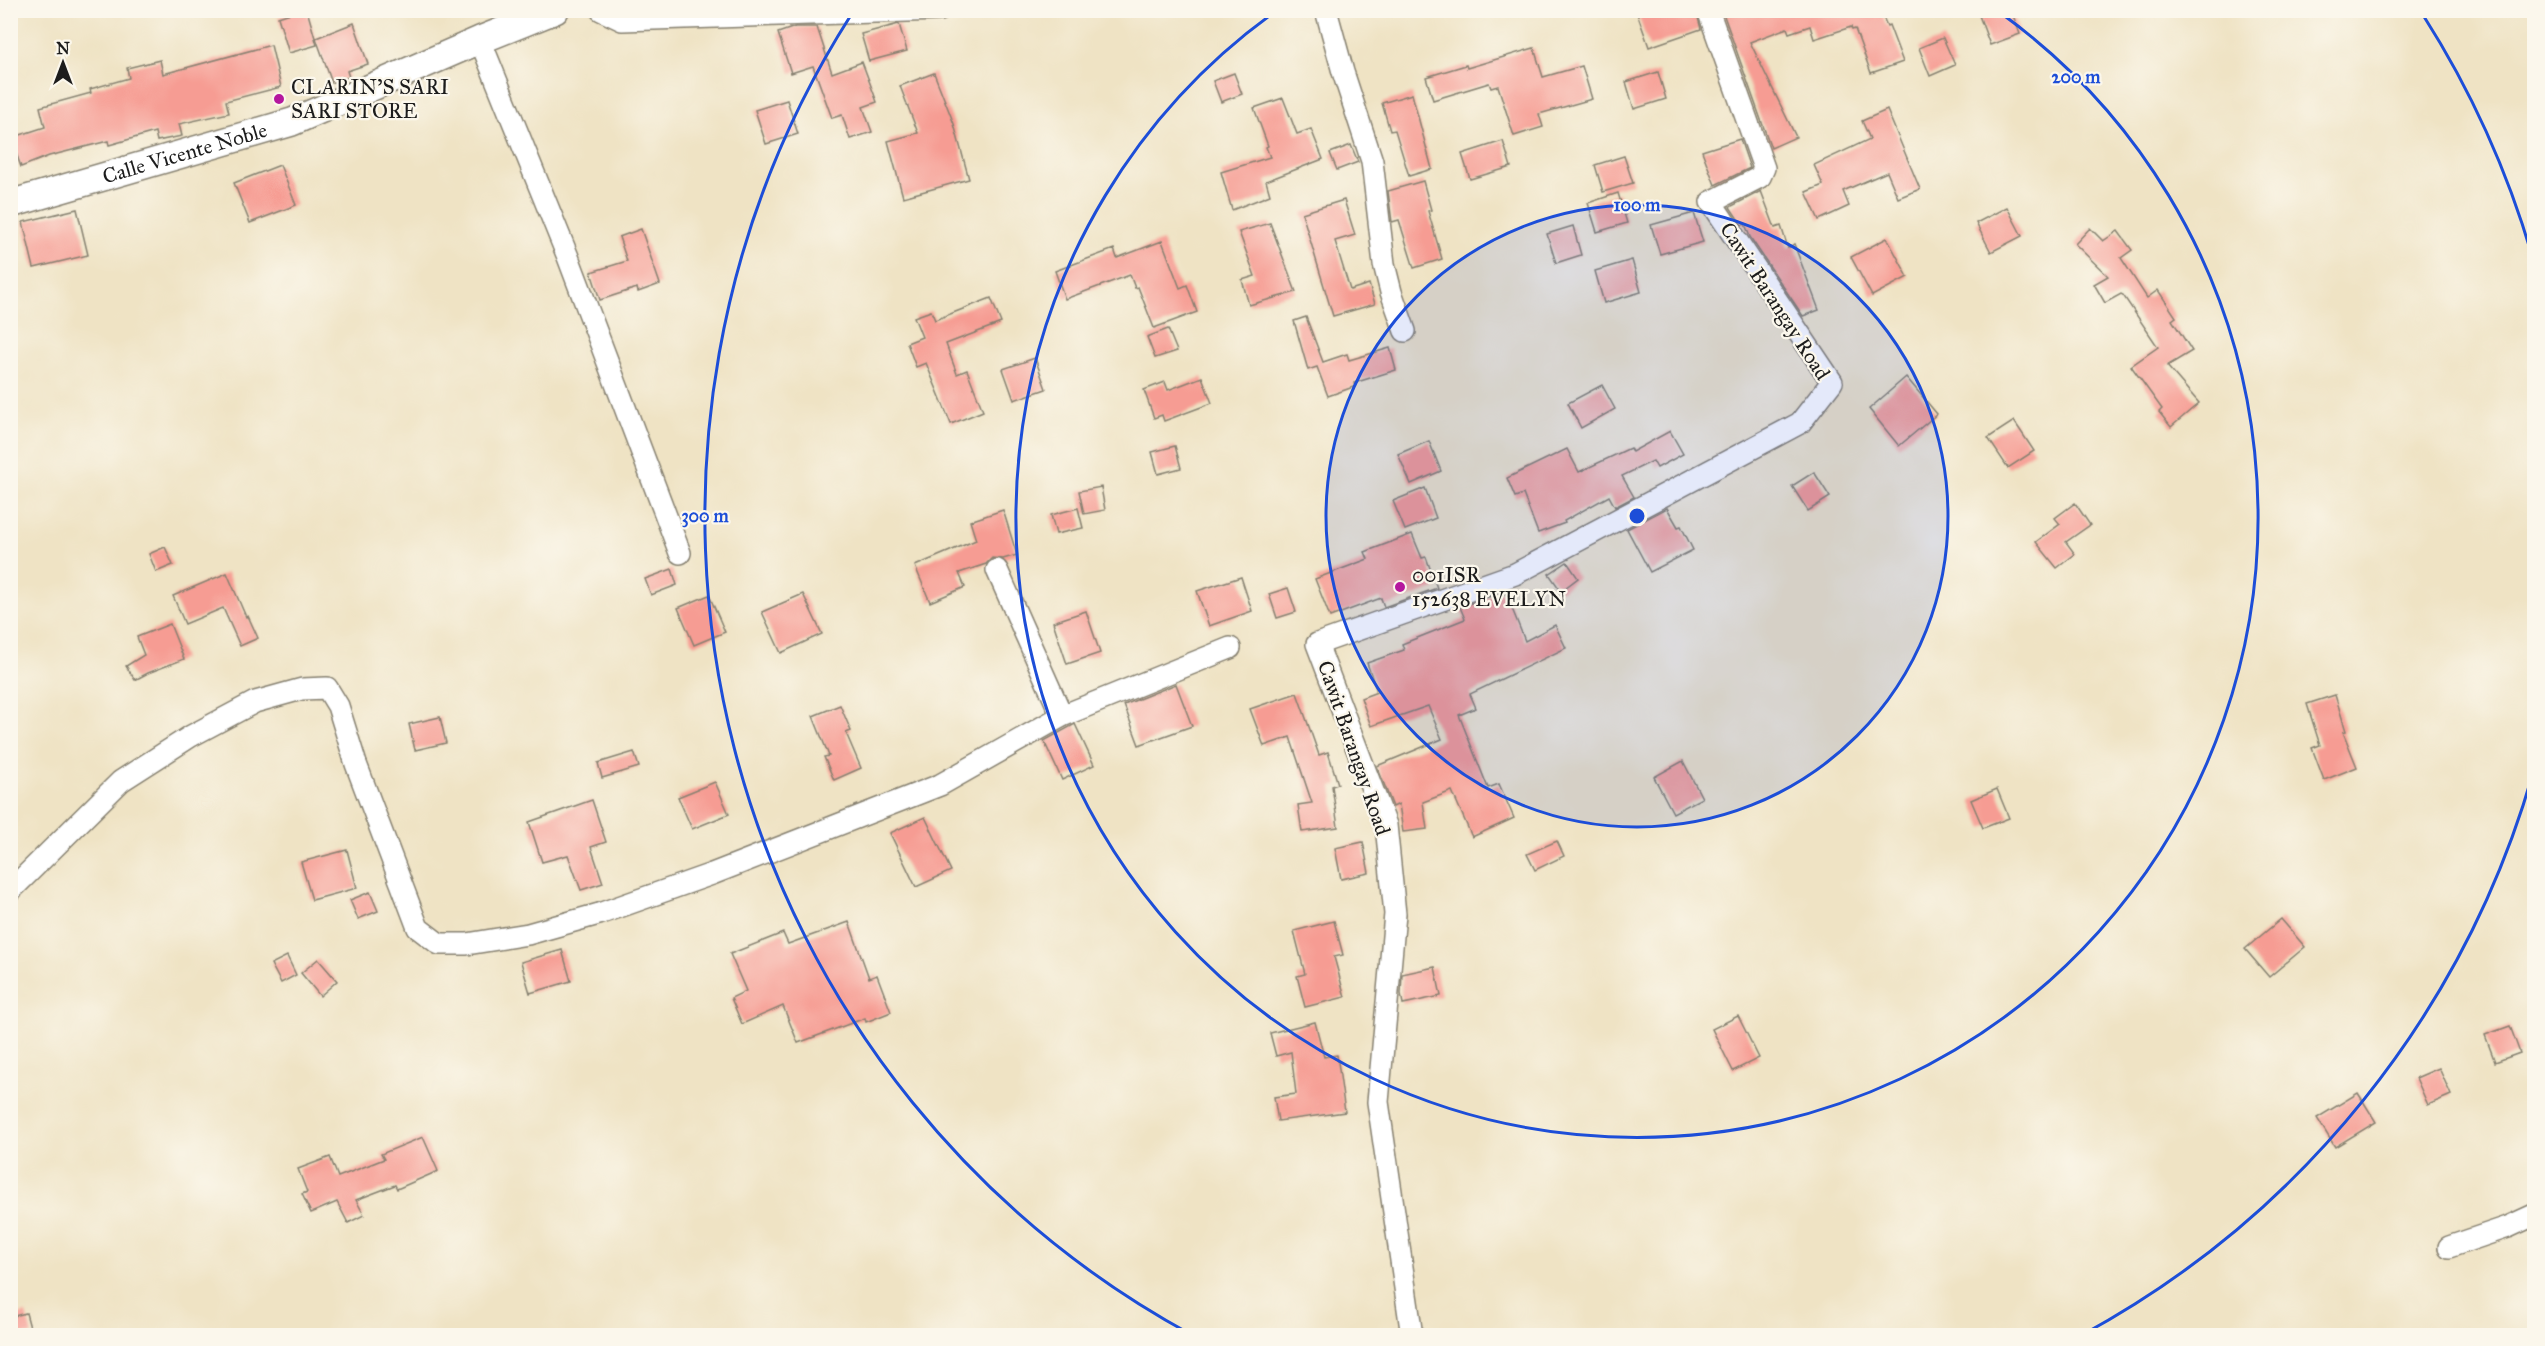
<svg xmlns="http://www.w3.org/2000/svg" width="2545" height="1346" viewBox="0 0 2545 1346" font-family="'IM FELL Great Primer',serif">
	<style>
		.building { fill: #f69c93 }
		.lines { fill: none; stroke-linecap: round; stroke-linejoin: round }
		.minor-casing { stroke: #868070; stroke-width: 24 }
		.tertiary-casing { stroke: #868070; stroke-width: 30 }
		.minor { stroke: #fff; stroke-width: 21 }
		.tertiary { stroke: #fff; stroke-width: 27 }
		.ring { fill: none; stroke: #1d4ed8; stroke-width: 3 }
		.poi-dot { fill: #b5179e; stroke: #fbf7ec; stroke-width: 2 }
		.labels { text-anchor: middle; stroke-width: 4.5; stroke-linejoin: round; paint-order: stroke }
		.poi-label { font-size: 21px; fill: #1c1c1c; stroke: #fbf7ec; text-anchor: start }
		.street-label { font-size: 21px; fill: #1c1c1c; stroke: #fbf7ec }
		.centre { fill: #1d4ed8; stroke: #fbf7ec; stroke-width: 3 }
		.ring-label { font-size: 18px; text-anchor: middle; font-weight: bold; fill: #1d4ed8; stroke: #fbf7ec; stroke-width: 4.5; stroke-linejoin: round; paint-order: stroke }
	</style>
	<rect width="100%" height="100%" fill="#fbf7ec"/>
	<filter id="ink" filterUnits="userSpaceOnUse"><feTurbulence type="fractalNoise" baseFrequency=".0167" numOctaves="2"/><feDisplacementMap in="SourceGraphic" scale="12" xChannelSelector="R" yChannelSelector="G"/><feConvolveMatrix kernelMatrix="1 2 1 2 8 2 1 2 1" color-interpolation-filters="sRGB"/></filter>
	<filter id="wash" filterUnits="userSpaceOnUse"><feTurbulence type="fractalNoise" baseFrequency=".008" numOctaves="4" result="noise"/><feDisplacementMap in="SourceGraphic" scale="24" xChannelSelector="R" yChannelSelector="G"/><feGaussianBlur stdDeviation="1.35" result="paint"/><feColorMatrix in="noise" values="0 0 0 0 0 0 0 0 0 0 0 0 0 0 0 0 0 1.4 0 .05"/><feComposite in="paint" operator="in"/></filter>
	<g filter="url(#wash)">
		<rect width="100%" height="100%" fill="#efe3c4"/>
		<g id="blocks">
			<!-- building -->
			<g class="building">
				<polygon points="300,10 307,10 317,45 289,53 278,17"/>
				<polygon points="1636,10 1696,10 1701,29 1649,47"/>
				<polygon points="1722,10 1891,10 1891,14 1883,17 1887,26 1889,25 1903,62 1871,73 1855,29 1852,30 1851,27 1814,39 1810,26 1789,33 1787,28 1750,42 1796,137 1771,148"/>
				<polygon points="1977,10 2011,10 2020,34 1990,45"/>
				<polygon points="354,23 368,64 347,71 349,77 332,83 316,38"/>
				<polygon points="899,24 907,51 869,61 861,34"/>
				<polygon points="795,27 817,27 832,73 862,62 877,102 863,107 872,132 850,139 842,115 832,118 813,66 791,73 778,33"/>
				<polygon points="1943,38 1955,65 1930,76 1919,48"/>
				<polygon points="271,45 281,87 226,101 229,113 179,124 182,136 157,141 155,132 109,145 108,141 49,156 21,167 11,138 45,127 40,107 91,93 90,89 129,78 127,68 160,60 163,74"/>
				<polygon points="1534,48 1543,77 1582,66 1592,99 1539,114 1543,127 1514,136 1498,86 1491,88 1489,83 1433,100 1426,77 1466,65 1467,68"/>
				<polygon points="1658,72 1666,99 1634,109 1626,82"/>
				<polygon points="934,73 954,124 969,179 903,197 888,141 918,133 900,86"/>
				<polygon points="1234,73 1242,94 1221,102 1213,81"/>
				<polygon points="1412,94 1432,169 1409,176 1395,130 1390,131 1382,103"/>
				<polygon points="1283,98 1297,134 1311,129 1323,159 1266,181 1270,195 1232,210 1221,172 1270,157 1266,147 1268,146 1254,108"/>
				<polygon points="787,100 798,134 766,144 755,110"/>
				<polygon points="1887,110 1920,189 1898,198 1887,172 1843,191 1849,206 1819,220 1806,192 1823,185 1814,165 1870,139 1862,121"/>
				<polygon points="1740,139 1750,168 1715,185 1702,151"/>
				<polygon points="1503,141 1511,167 1470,179 1462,154"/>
				<polygon points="1351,145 1358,162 1337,170 1330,153"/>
				<polygon points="1624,156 1633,183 1603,192 1595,165"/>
				<polygon points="280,165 296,205 250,223 234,183"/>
				<polygon points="1423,181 1431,210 1428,211 1442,259 1414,268 1399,220 1392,222 1388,191"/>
				<polygon points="1761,191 1775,228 1781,226 1788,248 1794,244 1819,310 1803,316 1750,237 1745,224 1742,225 1730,207"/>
				<polygon points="1618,193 1627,223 1597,232 1588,203"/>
				<polygon points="1344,200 1355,235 1335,241 1350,290 1369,284 1375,304 1333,316 1302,213"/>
				<polygon points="2007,207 2022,236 1991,252 1976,223"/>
				<polygon points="77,209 88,255 34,268 23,222"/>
				<polygon points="1694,213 1703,242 1660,254 1651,225"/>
				<polygon points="1270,223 1296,292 1249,305 1242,280 1255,276 1239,232"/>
				<polygon points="1573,226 1581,255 1556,263 1547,234"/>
				<polygon points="2090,228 2103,241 2118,231 2132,250 2121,258 2147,298 2158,290 2176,317 2172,320 2192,351 2167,366 2199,403 2171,427 2159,412 2162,409 2131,366 2158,347 2123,295 2121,294 2105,303 2094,284 2108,276 2075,244"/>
				<polygon points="641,229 660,284 638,292 637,288 600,300 591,272 627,261 619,237"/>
				<polygon points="1887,238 1908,277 1872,296 1851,257"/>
				<polygon points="1162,241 1180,288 1187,285 1197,312 1154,328 1138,287 1135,288 1130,275 1065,299 1055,271 1114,249 1117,258"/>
				<polygon points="1632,260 1641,292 1604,303 1595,271"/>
				<polygon points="991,298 1001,323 946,344 957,374 967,370 983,411 951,424 926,363 916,367 907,343 922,337 914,317 931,311 935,320"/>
				<polygon points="1306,317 1323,362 1347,354 1349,360 1390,348 1396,370 1354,383 1356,386 1328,396 1317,367 1308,370 1294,321"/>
				<polygon points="1168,329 1177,351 1155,358 1147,337"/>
				<polygon points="1035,358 1046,389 1014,400 1003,369"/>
				<polygon points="1202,377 1212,403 1164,421 1162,415 1154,418 1144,390 1165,382 1168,390"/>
				<polygon points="1906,377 1937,414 1899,446 1869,409"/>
				<polygon points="1602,385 1615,409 1581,428 1568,403"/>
				<polygon points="2014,421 2034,451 2008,468 1988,438"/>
				<polygon points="1670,431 1683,454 1657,468 1653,461 1622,476 1634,497 1615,507 1609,496 1564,521 1565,523 1538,533 1523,494 1515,497 1507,478 1567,449 1579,472 1630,448 1632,452"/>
				<polygon points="1429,441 1441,471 1411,484 1398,454"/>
				<polygon points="1175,446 1181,468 1158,474 1152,452"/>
				<polygon points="1814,472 1830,497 1808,511 1792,486"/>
				<polygon points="1101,487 1105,510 1084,514 1079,491"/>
				<polygon points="1425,488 1436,518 1405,530 1393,501"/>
				<polygon points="2075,503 2090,525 2066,542 2075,554 2057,568 2036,542 2060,524 2055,518"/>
				<polygon points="1078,508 1083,528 1056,534 1051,515"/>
				<polygon points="1667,508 1678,527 1681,526 1693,550 1650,572 1627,529"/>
				<polygon points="1003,510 1017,555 1003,559 992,558 986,564 959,573 965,587 930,602 915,566 976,540 970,521"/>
				<polygon points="1412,534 1422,558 1426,557 1437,588 1384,607 1381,598 1330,617 1315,579 1368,559 1365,552"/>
				<polygon points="165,547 173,565 156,572 149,554"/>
				<polygon points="1567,562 1578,578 1561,591 1549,574"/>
				<polygon points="672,569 677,585 651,595 645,579"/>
				<polygon points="227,573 246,617 248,616 258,638 240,646 223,608 185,624 173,596"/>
				<polygon points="1241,577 1252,611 1209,626 1197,591"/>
				<polygon points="1288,588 1296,612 1277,618 1269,594"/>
				<polygon points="1505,591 1525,641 1555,625 1566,648 1470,694 1476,708 1459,715 1488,788 1499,784 1514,818 1472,837 1452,791 1423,802 1427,829 1403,832 1399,804 1393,807 1377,766 1442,739 1428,706 1371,726 1361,698 1377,692 1367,663 1404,650 1402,644 1465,619 1460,607"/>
				<polygon points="803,594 822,634 781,653 762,612"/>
				<polygon points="709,595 725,632 694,645 678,608"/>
				<polygon points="1086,611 1100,653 1067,664 1053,622"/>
				<polygon points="170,624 184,659 148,673 135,680 126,666 144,655 137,637"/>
				<polygon points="1176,684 1192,726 1139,745 1124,705"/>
				<polygon points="1297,693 1319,755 1328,752 1338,784 1332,786 1338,827 1302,832 1298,805 1312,803 1290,737 1264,746 1250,709"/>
				<polygon points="2335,695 2346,731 2343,732 2357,767 2324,780 2312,748 2320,745 2307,704"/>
				<polygon points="840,705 851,731 846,733 861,768 834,780 824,757 829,756 813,716"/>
				<polygon points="440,717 446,743 415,750 409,724"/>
				<polygon points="1075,724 1094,765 1062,780 1044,741"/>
				<polygon points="634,752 639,767 602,778 598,763"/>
				<polygon points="1683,761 1702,798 1673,813 1654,777"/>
				<polygon points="715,782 729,814 692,829 678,797"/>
				<polygon points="1997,789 2009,818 1983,828 1971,800"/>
				<polygon points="592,800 606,842 591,847 603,883 581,890 568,855 542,862 529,822"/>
				<polygon points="925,817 951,871 916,887 890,833"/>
				<polygon points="1557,841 1564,856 1535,870 1527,854"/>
				<polygon points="1363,842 1369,873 1341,879 1335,848"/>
				<polygon points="347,850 357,888 312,900 301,862"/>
				<polygon points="370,892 378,911 358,919 350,900"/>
				<polygon points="2281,919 2305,947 2269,977 2245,949"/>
				<polygon points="1334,921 1343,955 1334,957 1345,997 1305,1007 1297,976 1305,974 1294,931"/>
				<polygon points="849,922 869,978 877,975 891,1012 866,1022 865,1018 798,1043 783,1006 742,1024 731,998 746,991 730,954 783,933 788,944"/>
				<polygon points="562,950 571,981 530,993 521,962"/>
				<polygon points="287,956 296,975 281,983 271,964"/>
				<polygon points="318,959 337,981 320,996 301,973"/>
				<polygon points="1435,967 1441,996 1403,1004 1401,994 1402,974"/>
				<polygon points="1738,1016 1759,1058 1733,1071 1712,1029"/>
				<polygon points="1315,1022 1324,1057 1337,1055 1345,1112 1278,1121 1274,1097 1296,1094 1291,1052 1276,1056 1270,1033"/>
				<polygon points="2510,1026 2520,1053 2495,1062 2485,1035"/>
				<polygon points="2439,1068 2451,1095 2428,1105 2416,1078"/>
				<polygon points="2358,1093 2376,1122 2335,1147 2317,1118"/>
				<polygon points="423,1137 438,1171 397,1189 395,1185 356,1200 364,1215 348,1223 337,1202 311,1213 302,1194 307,1192 298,1169 330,1157 338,1177 384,1159 381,1154"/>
				<polygon points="26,1313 32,1335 10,1335 10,1317"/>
			</g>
		</g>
	</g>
	<g filter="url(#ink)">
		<use href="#blocks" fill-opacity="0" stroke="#868070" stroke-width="1.5"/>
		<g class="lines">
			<defs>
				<g id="minor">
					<polyline points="601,10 622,20 940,10"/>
					<polyline points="1326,10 1343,72 1372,161 1384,264 1391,292 1405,331"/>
					<polyline points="480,40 568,257 680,553"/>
					<polyline points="997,570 1062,716"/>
					<polyline points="10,891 121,781 191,736 255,702 302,689 327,688 338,706 356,764 418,928 439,944 467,944 528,934 599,914 712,874 940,785 1062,716 1230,648"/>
					<polyline points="2449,1247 2508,1227 2534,1215"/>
					<polyline points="1412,1336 1378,1102 1395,914 1386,825 1317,644 1515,574 1800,423 1832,382 1711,202 1760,177 1764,168 1708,10"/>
				</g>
				<g id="tertiary">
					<path id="s1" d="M10,204L292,122L480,40L555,10"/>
				</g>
			</defs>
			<!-- minor casing -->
			<use href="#minor" class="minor-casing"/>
			<!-- tertiary casing -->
			<use href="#tertiary" class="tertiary-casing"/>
			<!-- minor -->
			<use href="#minor" class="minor"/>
			<!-- tertiary -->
			<use href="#tertiary" class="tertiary"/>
		</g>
	</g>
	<!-- distance rings -->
	<circle cx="1637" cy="516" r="311" fill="#1d4ed8" fill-opacity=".12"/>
	<g class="ring">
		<circle cx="1637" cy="516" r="311"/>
		<path d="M2002 14A621 621 0 1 1 1272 14"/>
		<path d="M2533 773A932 932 0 0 1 2082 1335M1192 1335A932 932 0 0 1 851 15M2423 15A932 932 0 0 1 2533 259"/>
	</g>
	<!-- markers -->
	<g class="poi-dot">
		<circle cx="279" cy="99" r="6"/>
		<circle cx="1400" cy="587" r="6"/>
	</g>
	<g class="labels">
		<!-- poi labels -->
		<g class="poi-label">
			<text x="291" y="94">CLARIN'S SARI<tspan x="291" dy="24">SARI STORE</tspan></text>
			<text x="1412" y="582">001ISR<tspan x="1412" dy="24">152638 EVELYN</tspan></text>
		</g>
		<!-- street labels -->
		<g class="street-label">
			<text dy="7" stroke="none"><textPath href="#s1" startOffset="182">Calle Vicente Noble</textPath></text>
			<text transform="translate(1775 301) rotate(57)" y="7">Cawit Barangay Road</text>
			<text transform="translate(1354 748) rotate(71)" y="7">Cawit Barangay Road</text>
		</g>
	</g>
	<circle cx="1637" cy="516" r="9" class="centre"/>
	<g class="ring-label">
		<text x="2076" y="83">200 m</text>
		<text x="1637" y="211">100 m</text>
		<text x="705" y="522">300 m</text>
	</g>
	<!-- margin -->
	<rect width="2545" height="1346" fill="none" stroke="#fbf7ec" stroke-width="36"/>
	<!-- north arrow -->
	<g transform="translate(63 63)" stroke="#fbf7ec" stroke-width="4.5" paint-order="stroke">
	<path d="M0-4.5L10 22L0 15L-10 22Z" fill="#1c1c1c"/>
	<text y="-9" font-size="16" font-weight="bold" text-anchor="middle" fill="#1c1c1c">N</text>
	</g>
</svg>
